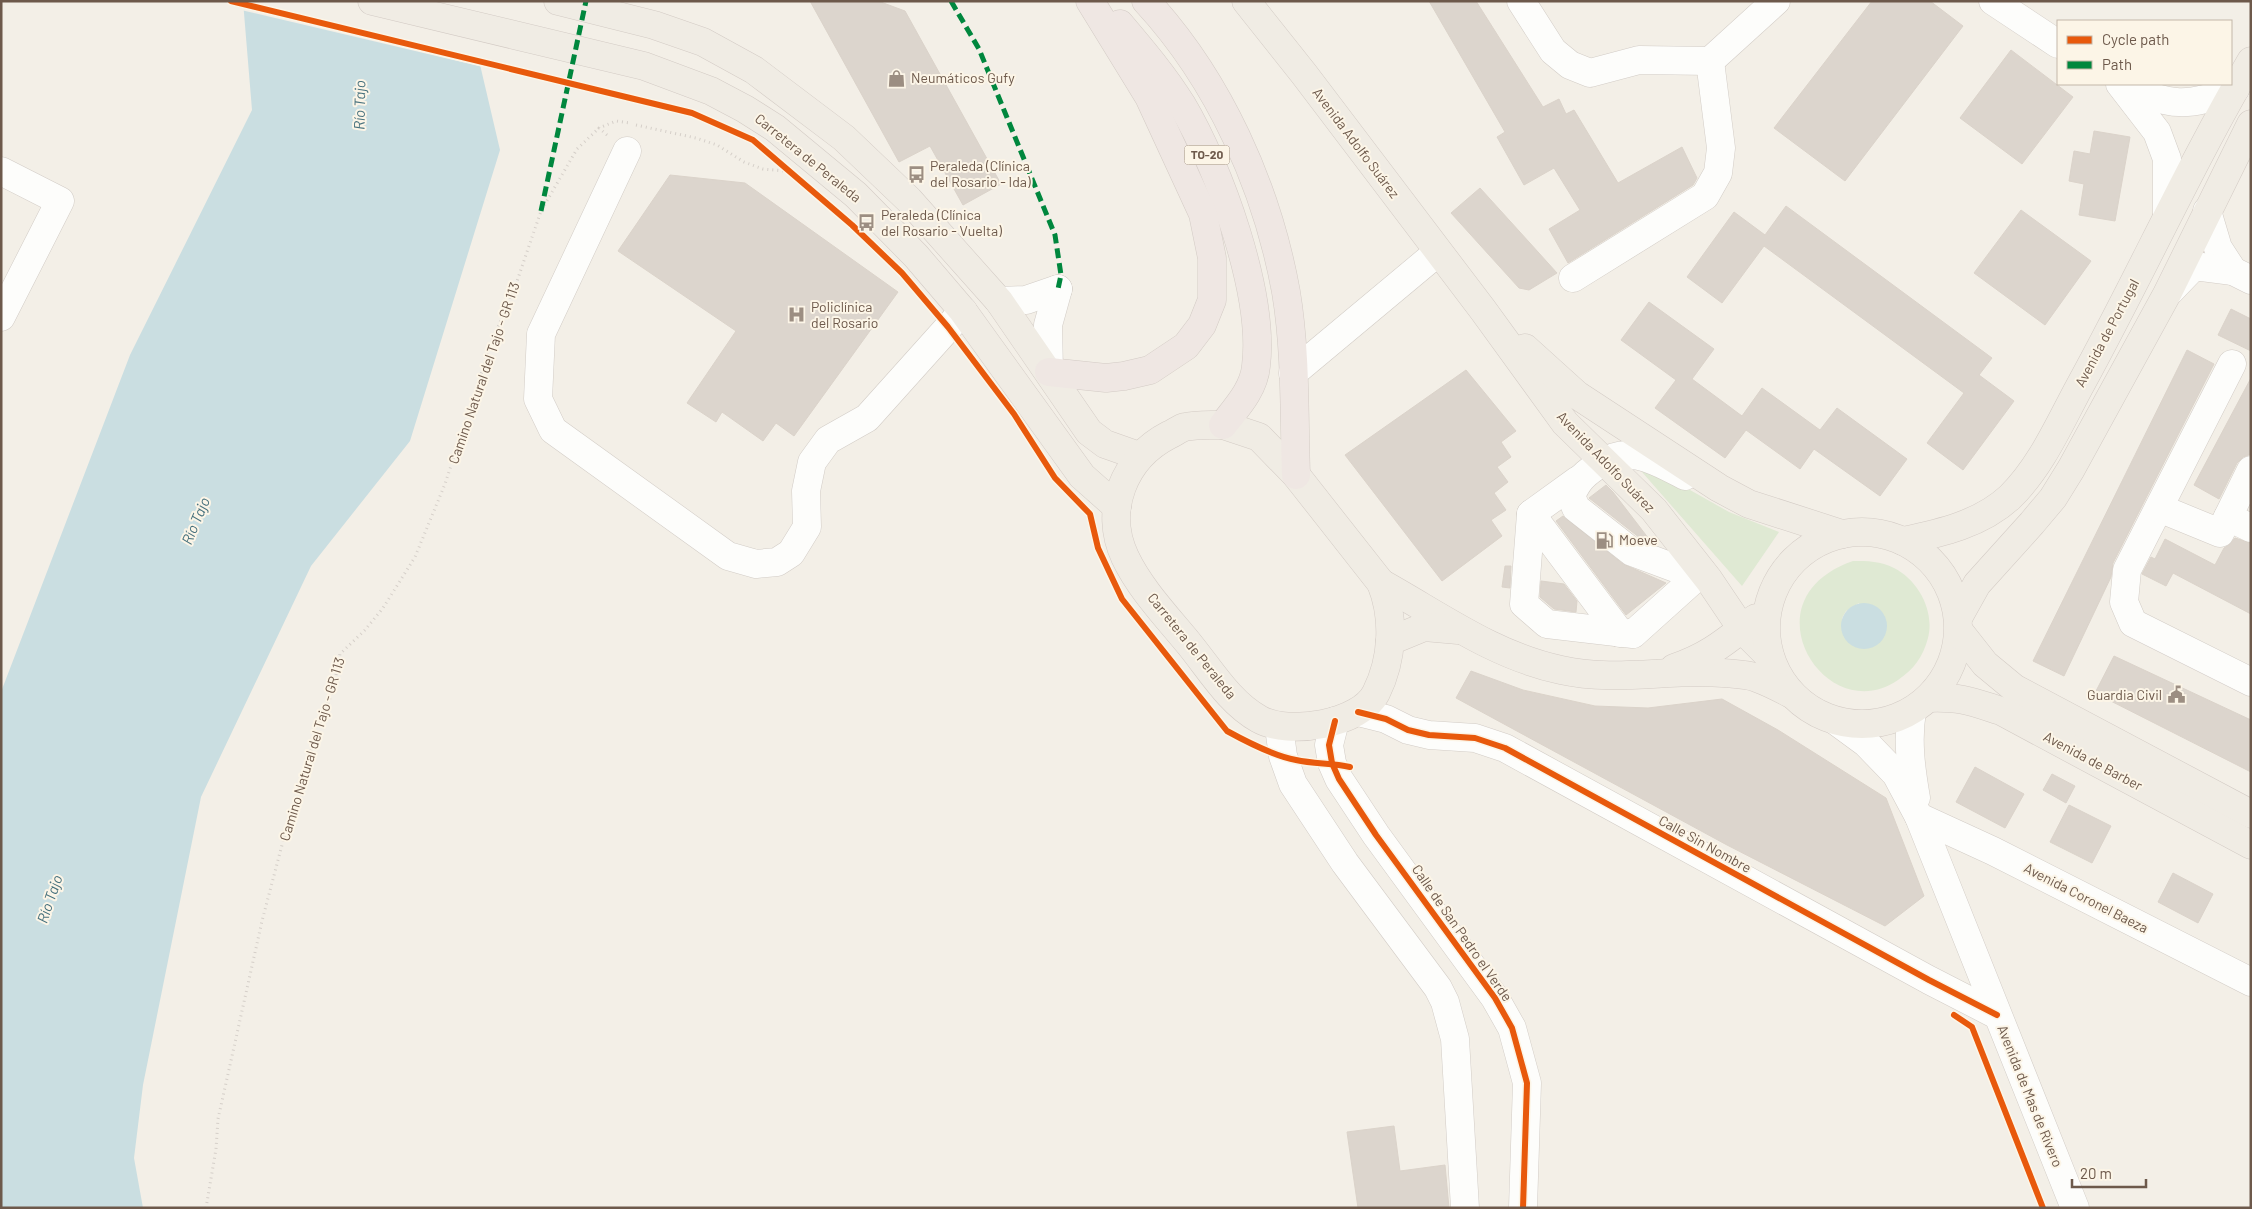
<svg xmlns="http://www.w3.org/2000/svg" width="2252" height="1209" viewBox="0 0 2252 1209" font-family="Barlow,sans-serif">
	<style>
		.green { fill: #dfe9d3; fill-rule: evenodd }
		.water { fill: #cadee1 }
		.pier { fill: #f3efe7 }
		.building { fill: #dcd5cd; stroke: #dbd3ca }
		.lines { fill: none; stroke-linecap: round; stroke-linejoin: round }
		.minor-casing { stroke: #d2ccc6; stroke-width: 29 }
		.major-casing { stroke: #d3cbc5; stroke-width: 29 }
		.highway-casing { stroke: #d3cbc5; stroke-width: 29 }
		.path { stroke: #d5cfc9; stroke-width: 3; stroke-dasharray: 1 4; stroke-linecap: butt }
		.minor { stroke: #fdfdfb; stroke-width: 28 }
		.major { stroke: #f0ece4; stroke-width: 28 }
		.highway { stroke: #efe7e3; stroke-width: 28 }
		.quiet { stroke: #00873e; stroke-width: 5; stroke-dasharray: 10 5; stroke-linecap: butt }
		.cycleway-casing { stroke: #fcf5e7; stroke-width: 9 }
		.cycleway { stroke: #e8590c; stroke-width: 6 }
		.labels { text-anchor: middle; stroke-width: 4; stroke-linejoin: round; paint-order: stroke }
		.shield { fill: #fcf5e7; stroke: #98887a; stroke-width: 1 }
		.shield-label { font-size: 12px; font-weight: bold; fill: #6d594b }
		.poi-label { font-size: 14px; fill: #6d594b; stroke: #fcf5e7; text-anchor: start }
		.street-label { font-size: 14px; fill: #6d594b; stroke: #fcf5e7 }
		.water-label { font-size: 15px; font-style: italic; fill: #48727e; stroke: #fcf5e7 }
	</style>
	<rect width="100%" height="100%" fill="#f3efe7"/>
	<!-- green -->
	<g class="green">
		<polygon points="1635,464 1651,468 1729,512 1779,532 1742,586"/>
		<path d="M1853,561C1867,561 1881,561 1894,568C1918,580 1935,611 1928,638C1923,657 1914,669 1898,680C1826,730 1743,599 1853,561ZM1859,603L1878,643L1864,648L1842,618L1846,611Z"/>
	</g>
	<!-- water -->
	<g class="water">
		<polygon points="243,1 474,39 500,150 410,441 311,566 201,797 143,1085 134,1158 143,1208 1,1208 1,692 130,355 252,110"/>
		<circle cx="1864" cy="626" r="23"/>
	</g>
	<!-- pier -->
	<polygon class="pier" points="240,1 469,1 483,67 241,10"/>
	<!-- building -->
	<g class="building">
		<polygon points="810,1 878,1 905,11 1001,184 963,205 930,146 899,162"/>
		<polygon points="1429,1 1476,1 1543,107 1559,99 1566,114 1574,110 1618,183 1682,147 1697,178 1693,185 1568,263 1549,229 1580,210 1554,168 1524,185 1497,137 1505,132"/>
		<polygon points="1872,1 1930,1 1963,26 1845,181 1774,128"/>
		<polygon points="2011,50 2073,97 2022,164 1960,118"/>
		<polygon points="2094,131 2130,137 2115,221 2079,215 2084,184 2069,181 2074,151 2090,154"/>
		<polygon points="670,175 745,183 898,292 794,436 776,423 763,441 722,412 716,422 687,403 736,331 618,251"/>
		<polygon points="1480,188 1529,242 1557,273 1529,290 1519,288 1451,213"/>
		<polygon points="1786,206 1992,358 1979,375 2014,401 1963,470 1927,443 1964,393 1764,246 1722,303 1687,277 1734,212 1765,235"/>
		<polygon points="2021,210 2091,261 2045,325 1974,273"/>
		<polygon points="1649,302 1714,349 1692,379 1742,416 1762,388 1820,430 1837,408 1907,459 1880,496 1814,449 1800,469 1746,430 1725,458 1655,408 1676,380 1621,340"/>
		<polygon points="2231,309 2251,319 2251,351 2218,335"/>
		<polygon points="2187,350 2214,364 2113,563 2111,577 2064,676 2033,661"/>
		<polygon points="1466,370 1516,431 1501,442 1511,457 1497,467 1508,482 1494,493 1506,510 1491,520 1502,536 1442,581 1345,455"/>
		<polygon points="2251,378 2251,454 2243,457 2237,463 2219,499 2194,485"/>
		<polygon points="1606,485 1613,492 1652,543 1640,538 1589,498"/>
		<polygon points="1563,516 1623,564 1666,583 1626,615 1556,521"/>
		<polygon points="2235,538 2251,543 2251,614 2173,573 2166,586 2142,574 2151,557 2155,559 2165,539 2215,565 2224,548 2229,545"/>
		<polygon points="1505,566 1511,566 1510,588 1502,587"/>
		<polygon points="1541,581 1564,584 1577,601 1576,612 1554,609 1540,597"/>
		<polygon points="2114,656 2251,720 2251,772 2095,693"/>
		<polygon points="1471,671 1523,690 1595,706 1648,708 1722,699 1778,730 1886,798 1924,896 1885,926 1727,845 1456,698"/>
		<polygon points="1975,767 2024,794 2005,828 1956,802"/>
		<polygon points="2052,774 2075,786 2066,803 2043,790"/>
		<polygon points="2069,805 2111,826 2092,863 2050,842"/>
		<polygon points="2173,873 2213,894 2198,923 2158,902"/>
		<polygon points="1394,1126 1400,1171 1445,1165 1449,1208 1358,1208 1347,1132"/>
	</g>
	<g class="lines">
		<defs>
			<g id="minor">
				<polyline points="1521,1 1553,51 1570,65 1590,73 1639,60 1710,61 1776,1"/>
				<polyline points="1993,1 2058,44"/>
				<polyline points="2120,84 2157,132 2167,159 2167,215"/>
				<path d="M2124,86C2172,106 2186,108 2235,89"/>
				<polyline points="627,151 541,334 538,399 553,430 728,556 756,564 777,562 791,553 807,527 806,491 812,462 828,440 867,418 963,311"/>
				<polyline points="1,171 60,201 1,317"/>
				<polyline points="2207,211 2218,248 2233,271"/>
				<polyline points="1573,278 1705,196 1718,173 1721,148 1710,61"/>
				<polyline points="2170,291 2194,266 2233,271 2251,280"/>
				<polyline points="999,301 1026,300 1058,289"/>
				<polyline points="2232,364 2127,570 2124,602 2133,623 2251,682"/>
				<polyline points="1049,372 1048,325 1058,289"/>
				<polyline points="1293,373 1438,252"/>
				<path d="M1685,476C1653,459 1628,443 1595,467C1582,476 1577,482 1571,496L1576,508L1632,552L1675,568L1702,572"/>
				<polyline points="1578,480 1531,514 1524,604 1547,624 1633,634 1702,572"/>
				<polyline points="2159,508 2220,533 2251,470"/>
				<polyline points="1531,514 1620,633"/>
				<polyline points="2228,517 2251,528"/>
				<path d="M1912,711C1907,740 1911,769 1916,798"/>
				<polyline points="1358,712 1386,719 1408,730 1429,735 1475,738 1505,748 1929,980 1997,1015"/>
				<polyline points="1335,721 1329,745 1332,763 1339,779 1376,835 1495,998 1512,1028 1527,1083 1523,1208"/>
				<polyline points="1836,721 1866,743 1896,774 1919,817 2075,1208"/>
				<polyline points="1279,727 1283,756 1293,784 1345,863 1438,988 1445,1002 1455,1039 1465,1208"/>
				<polyline points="1919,817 1993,851 2251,982"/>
			</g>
			<g id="major">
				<polyline points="372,1 644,66 711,91 745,109 775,128 856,195 916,256 963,311 1082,476 1117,507"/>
				<polyline points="558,1 654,25 703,42 754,70 844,138 909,200 999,301 1089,432 1105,444 1139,456"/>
				<polyline points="1246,1 1304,74 1483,310 1565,423 1654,510 1709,580 1742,629 1770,657"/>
				<polyline points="1525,348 1577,395 1719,488 1749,504 1842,534"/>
				<path d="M1223,425L1259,437L1296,475L1381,583C1395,618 1393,659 1376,693C1361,724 1288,736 1259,719C1230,703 1211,671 1190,645C1168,618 1140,589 1125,557C1103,510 1124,458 1169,435C1174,433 1180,428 1185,427C1197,424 1211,425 1223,425Z"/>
				<circle cx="1862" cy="628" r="96"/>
				<path d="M1903,541C1941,533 1981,524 2010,497C2042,466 2061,420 2082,382C2140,276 2190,165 2251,61"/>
				<path d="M1381,583C1439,615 1494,656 1561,670C1614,682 1669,669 1723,673C1734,674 1747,674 1757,678C1768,682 1780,688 1791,694"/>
				<polyline points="1958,618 1977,584 2032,523 2053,498 2071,469 2167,294 2251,124"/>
				<polyline points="1959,631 1985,664 2014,688 2251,814"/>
				<polyline points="1390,641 1424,627 1458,630"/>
				<path d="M1674,668C1710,656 1727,640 1756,618"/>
				<path d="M1929,698C1963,697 1970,701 2001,711L2251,845"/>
			</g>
			<g id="highway">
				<path d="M1146,1C1219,80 1267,187 1286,292C1296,352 1294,414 1296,475"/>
				<path d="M1120,24C1142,50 1164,76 1182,105C1219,167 1265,294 1256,366C1254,389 1237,407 1223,425"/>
				<polyline points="1049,372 1106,378 1124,376 1150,370 1186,346 1202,325 1212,300 1212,258 1203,214 1149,97 1090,1"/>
			</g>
		</defs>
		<!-- minor casing -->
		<use href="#minor" class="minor-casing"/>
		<!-- major casing -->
		<use href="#major" class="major-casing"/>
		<!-- highway casing -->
		<use href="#highway" class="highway-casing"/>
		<!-- path -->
		<g class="path">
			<polyline points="636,125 696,138 717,145 744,162 763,169 785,171"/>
			<polyline points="607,135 599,128 616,121 630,123"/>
			<polyline points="206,1208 216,1149 218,1119 262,921 287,826 319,725 333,691 340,654 365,630 383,608 415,557 445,484 492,341 515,287 541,211 577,149 599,128"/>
		</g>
		<!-- minor -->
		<use href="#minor" class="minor"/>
		<!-- major -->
		<use href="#major" class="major"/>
		<!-- highway -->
		<use href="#highway" class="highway"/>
		<!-- quiet -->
		<g class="quiet">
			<polyline points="951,1 979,49 1055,235 1061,275 1058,289"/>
			<polyline points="541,211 586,1"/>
		</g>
		<defs>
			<g id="cycleway">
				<path d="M231,1L692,113L753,140L852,225L902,273L948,327L1014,414L1055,478L1090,514L1098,548L1122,599L1227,731C1247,742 1274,756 1296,760C1314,764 1332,763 1350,767"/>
				<polyline points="1358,712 1386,719 1408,730 1429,735 1475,738 1505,748 1929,980 1997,1015"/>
				<polyline points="1335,721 1329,745 1332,763 1339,779 1376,835 1495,998 1512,1028 1527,1083 1523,1208"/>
				<polyline points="1954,1015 1972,1027 2043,1208"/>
			</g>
		</defs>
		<!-- cycleway casing -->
		<use href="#cycleway" class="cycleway-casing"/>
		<!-- cycleway -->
		<use href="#cycleway" class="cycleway"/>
	</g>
	<!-- icons -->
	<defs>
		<symbol id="shop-bare" viewBox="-9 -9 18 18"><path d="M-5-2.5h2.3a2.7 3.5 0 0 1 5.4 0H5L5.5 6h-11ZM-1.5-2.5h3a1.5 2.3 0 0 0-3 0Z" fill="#9c8e82" stroke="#fcf5e7" stroke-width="2.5" paint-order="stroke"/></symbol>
		<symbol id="bus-bare" viewBox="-9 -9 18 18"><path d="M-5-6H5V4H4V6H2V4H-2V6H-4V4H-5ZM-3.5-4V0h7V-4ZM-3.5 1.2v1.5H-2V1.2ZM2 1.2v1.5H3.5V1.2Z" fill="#9c8e82" stroke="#fcf5e7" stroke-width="2.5" paint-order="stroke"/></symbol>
		<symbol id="hospital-bare" viewBox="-9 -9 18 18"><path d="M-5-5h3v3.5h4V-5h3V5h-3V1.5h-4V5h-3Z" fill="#9c8e82" stroke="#fcf5e7" stroke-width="2.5" paint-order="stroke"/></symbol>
		<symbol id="fuel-bare" viewBox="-9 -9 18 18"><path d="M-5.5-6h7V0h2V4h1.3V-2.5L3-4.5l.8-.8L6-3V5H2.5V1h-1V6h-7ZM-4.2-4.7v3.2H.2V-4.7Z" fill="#9c8e82" stroke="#fcf5e7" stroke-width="2.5" paint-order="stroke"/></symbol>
		<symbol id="civic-bare" viewBox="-9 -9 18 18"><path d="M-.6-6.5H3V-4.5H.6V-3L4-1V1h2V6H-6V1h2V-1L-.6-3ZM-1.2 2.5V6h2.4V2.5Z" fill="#9c8e82" stroke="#fcf5e7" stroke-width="2.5" paint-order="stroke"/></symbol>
	</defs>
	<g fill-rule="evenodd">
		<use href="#shop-bare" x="884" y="66" width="25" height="25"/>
		<use href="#bus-bare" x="904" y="162" width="25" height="25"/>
		<use href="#bus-bare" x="854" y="210" width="25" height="25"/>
		<use href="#hospital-bare" x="784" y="302" width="25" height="25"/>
		<use href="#fuel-bare" x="1592" y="528" width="25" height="25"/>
		<use href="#civic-bare" x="2164" y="682" width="25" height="25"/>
	</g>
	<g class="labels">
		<!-- shield labels -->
		<rect class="shield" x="1184.5" y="145.5" width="45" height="19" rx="4"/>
		<g class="shield-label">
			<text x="1207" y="159">TO-20</text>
		</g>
		<!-- poi labels -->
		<g class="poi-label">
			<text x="911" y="83">Neumáticos Gufy</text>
			<text x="930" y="171">Peraleda (Clínica<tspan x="930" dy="16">del Rosario - Ida)</tspan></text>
			<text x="881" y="220">Peraleda (Clínica<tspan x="881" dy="16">del Rosario - Vuelta)</tspan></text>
			<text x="811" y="312">Policlínica<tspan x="811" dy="16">del Rosario</tspan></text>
			<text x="1619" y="545">Moeve</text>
			<text x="2162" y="700" text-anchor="end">Guardia Civil</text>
		</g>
		<!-- street labels -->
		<g class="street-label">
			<text transform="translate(1356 143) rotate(53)" y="5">Avenida Adolfo Suárez</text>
			<text transform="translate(808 158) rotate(39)" y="5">Carretera de Peraleda</text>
			<text transform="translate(2107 333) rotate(-62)" y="5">Avenida de Portugal</text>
			<text transform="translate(484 373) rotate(-71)" y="5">Camino Natural del Tajo - GR 113</text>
			<text transform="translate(1606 462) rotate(46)" y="5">Avenida Adolfo Suárez</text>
			<text transform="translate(1192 646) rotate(51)" y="5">Carretera de Peraleda</text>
			<text transform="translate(312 749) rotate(-73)" y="5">Camino Natural del Tajo - GR 113</text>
			<text transform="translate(2093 761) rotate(28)" y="5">Avenida de Barber</text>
			<text transform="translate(1705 844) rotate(29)" y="5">Calle Sin Nombre</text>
			<text transform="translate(2086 898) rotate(27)" y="5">Avenida Coronel Baeza</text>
			<text transform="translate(1462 933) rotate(55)" y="5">Calle de San Pedro el Verde</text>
			<text transform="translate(2030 1096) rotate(68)" y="5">Avenida de Mas de Rivero</text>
		</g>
		<!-- water labels -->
		<g class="water-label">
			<text transform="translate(360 105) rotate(-89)" y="5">Río Tajo</text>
			<text transform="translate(196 521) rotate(-67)" y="5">Río Tajo</text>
			<text transform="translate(50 899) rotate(-71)" y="5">Río Tajo</text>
		</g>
	</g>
	<!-- border -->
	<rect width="2252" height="1209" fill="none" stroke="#6d594b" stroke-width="5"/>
	<!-- legend -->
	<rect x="2057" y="20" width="175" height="65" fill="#fcf5e7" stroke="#c3b7a9"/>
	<rect x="2067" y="36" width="25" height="8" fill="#e8590c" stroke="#c3b7a9"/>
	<text x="2102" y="45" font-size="15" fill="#6d594b">Cycle path</text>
	<rect x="2067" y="61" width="25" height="8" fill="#00873e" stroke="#c3b7a9"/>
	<text x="2102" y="70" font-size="15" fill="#6d594b">Path</text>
	<!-- scale -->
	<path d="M2072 1179v8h74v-8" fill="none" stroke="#6d594b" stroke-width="2.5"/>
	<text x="2080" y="1179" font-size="15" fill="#6d594b" stroke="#fcf5e7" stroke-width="4" paint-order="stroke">20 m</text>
</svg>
